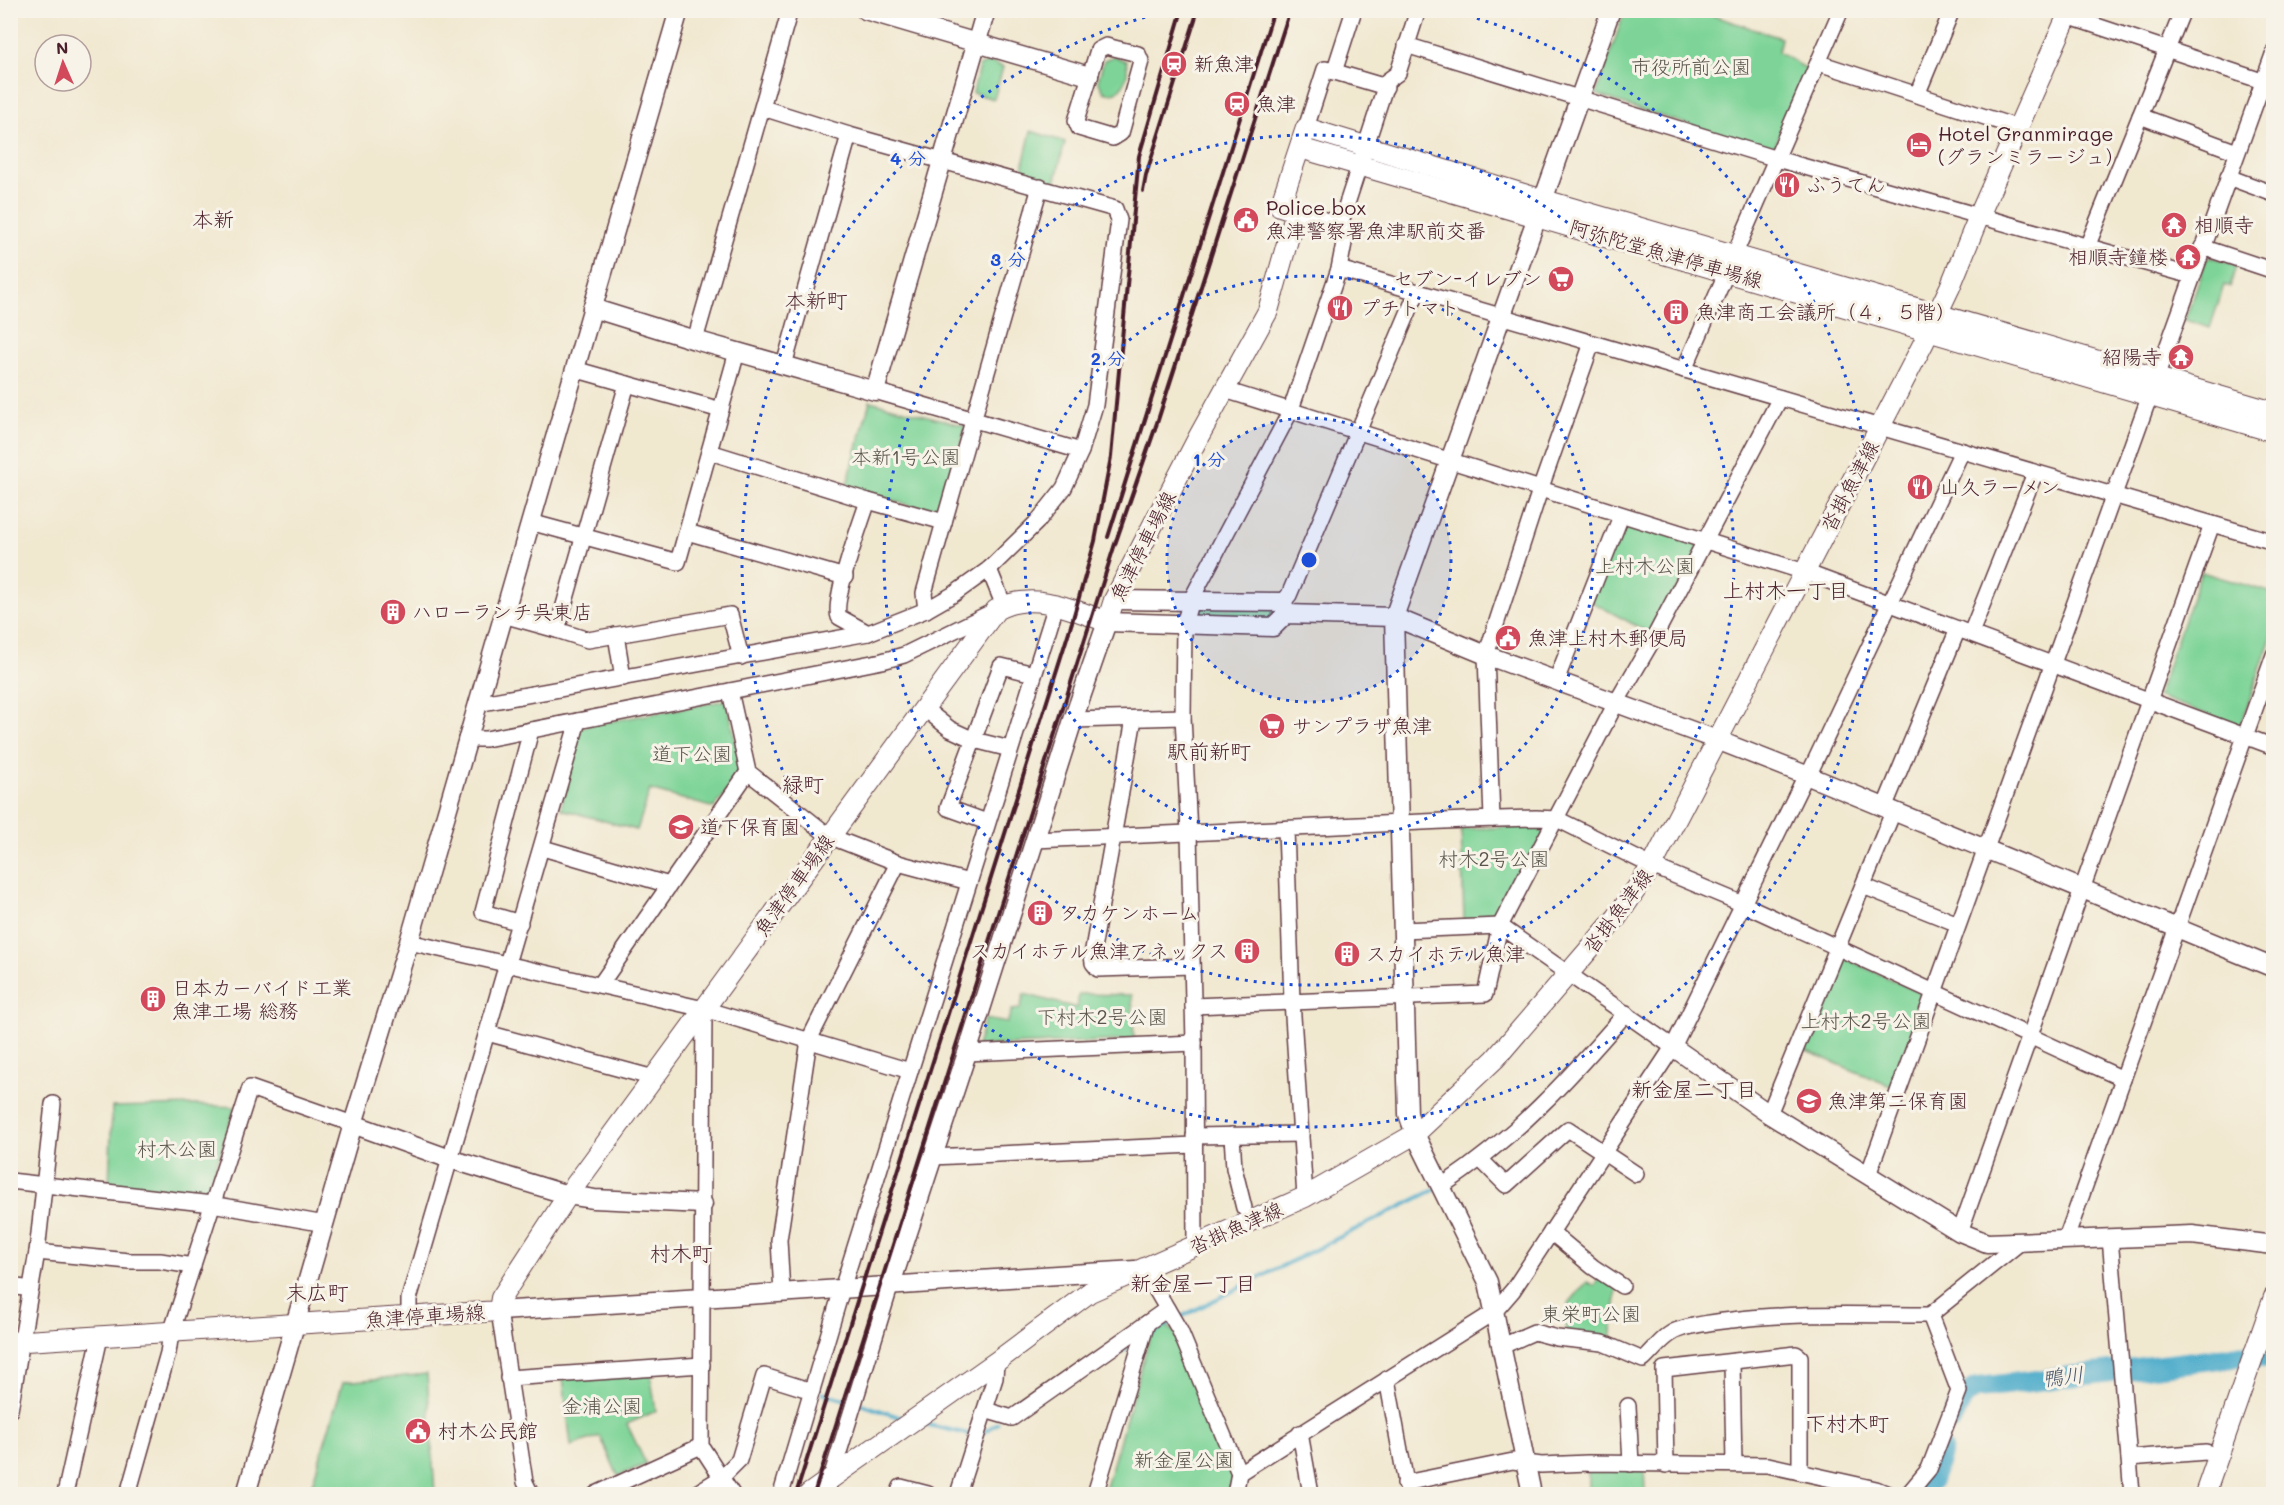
<svg xmlns="http://www.w3.org/2000/svg" width="2284" height="1505" viewBox="0 0 2284 1505" font-family="Mali,'Klee One',sans-serif">
	<style>
		.green { fill: #7ed498; stroke: #647a62; stroke-width: 1.5 }
		.lines { fill: none; stroke-linecap: round; stroke-linejoin: round }
		.stream { stroke: #4babca; stroke-width: 4 }
		.river { stroke: #4babca; stroke-width: 21 }
		.minor-casing { stroke: #633d44; stroke-width: 18 }
		.tertiary-casing { stroke: #633d44; stroke-width: 21 }
		.secondary-casing { stroke: #633d44; stroke-width: 22 }
		.minor { stroke: #fff; stroke-width: 15 }
		.tertiary { stroke: #fff; stroke-width: 18 }
		.secondary { stroke: #fff; stroke-width: 20 }
		.rail { stroke: #4a1f2b; stroke-width: 4 }
		.ring { fill: none; stroke: #1d4ed8; stroke-width: 3; stroke-dasharray: 3 6 }
		.labels { text-anchor: middle; stroke-width: 6; stroke-linejoin: round; paint-order: stroke }
		.poi-label { font-size: 20px; fill: #4a1f2b; stroke: #f7f3e8; text-anchor: start }
		.park-label { font-size: 20px; fill: #5a554c; stroke: #f7f3e8 }
		.street-label { font-size: 20px; fill: #4a1f2b; stroke: #f7f3e8 }
		.neighbourhood-label { font-size: 21px; fill: #4a1f2b; stroke: #f7f3e8 }
		.water-label { font-size: 21px; font-style: italic; fill: #4a576b; stroke: #f7f3e8 }
		.centre { fill: #1d4ed8; stroke: #f7f3e8; stroke-width: 3 }
		.ring-label { font-size: 18px; text-anchor: middle; font-weight: bold; fill: #1d4ed8; stroke: #f7f3e8; stroke-width: 6; stroke-linejoin: round; paint-order: stroke }
	</style>
	<rect width="100%" height="100%" fill="#f7f3e8"/>
	<filter id="ink" filterUnits="userSpaceOnUse"><feTurbulence type="fractalNoise" baseFrequency=".0167" numOctaves="2"/><feDisplacementMap in="SourceGraphic" scale="12" xChannelSelector="R" yChannelSelector="G"/><feConvolveMatrix kernelMatrix="1 2 1 2 8 2 1 2 1" color-interpolation-filters="sRGB"/></filter>
	<filter id="wash" filterUnits="userSpaceOnUse"><feTurbulence type="fractalNoise" baseFrequency=".008" numOctaves="4" result="noise"/><feDisplacementMap in="SourceGraphic" scale="24" xChannelSelector="R" yChannelSelector="G"/><feGaussianBlur stdDeviation="1.35" result="paint"/><feColorMatrix in="noise" values="0 0 0 0 0 0 0 0 0 0 0 0 0 0 0 0 0 1.4 0 .05"/><feComposite in="paint" operator="in"/></filter>
	<g filter="url(#wash)">
		<rect width="100%" height="100%" fill="#f1e8d0"/>
		<!-- green -->
		<g class="green">
			<polygon points="1625,11 1699,11 1781,38 1778,52 1807,69 1773,151 1625,105 1596,94"/>
			<path d="M1114,56L1126,61C1130,77 1122,98 1104,92L1098,81L1104,60Z"/>
			<polygon points="990,62 1003,67 994,99 973,93 979,66"/>
			<polygon points="1031,131 1065,142 1053,191 1019,182"/>
			<polygon points="2211,257 2236,265 2230,287 2224,285 2210,328 2185,320 2207,258"/>
			<polygon points="870,401 966,426 941,514 846,488"/>
			<polygon points="1621,516 1705,540 1655,636 1588,600"/>
			<polygon points="2201,572 2273,593 2273,632 2240,727 2157,696"/>
			<polygon points="1200,607 1275,609 1272,620 1197,617"/>
			<polygon points="727,700 742,772 714,808 650,790 637,830 561,809 580,727"/>
			<polygon points="1538,826 1544,834 1498,919 1464,921 1461,829"/>
			<polygon points="1840,956 1927,996 1893,1087 1804,1050"/>
			<polygon points="1024,994 1077,1008 1079,994 1132,995 1134,1040 977,1046 985,1019 1007,1023 1012,1010 1020,1009"/>
			<polygon points="195,1105 235,1107 207,1194 109,1184 112,1107"/>
			<polygon points="1603,1270 1618,1279 1611,1341 1565,1333 1569,1303 1587,1282 1594,1286"/>
			<polygon points="1167,1326 1175,1333 1205,1415 1233,1476 1230,1494 1104,1494 1151,1333"/>
			<polygon points="650,1372 656,1411 627,1424 646,1464 618,1476 600,1436 571,1446 563,1378"/>
			<polygon points="427,1374 435,1494 309,1494 343,1382"/>
			<polygon points="1588,1463 1644,1464 1645,1494 1579,1494 1588,1488"/>
		</g>
		<g class="lines">
			<!-- stream -->
			<g class="stream">
				<polyline points="1177,1319 1436,1189"/>
				<polyline points="1148,1336 1170,1323"/>
				<polyline points="1109,1358 1137,1342"/>
				<polyline points="822,1393 851,1401"/>
				<polyline points="858,1403 905,1419"/>
				<polyline points="920,1423 972,1435"/>
				<polyline points="984,1432 998,1423"/>
			</g>
			<!-- river -->
			<g class="river">
				<polyline points="1952,1420 1963,1398 1975,1388 2240,1356 2274,1358"/>
				<polyline points="1918,1494 1932,1479 1942,1450"/>
			</g>
		</g>
	</g>
	<g filter="url(#ink)">
		<g class="lines">
			<defs>
				<g id="minor">
					<polyline points="2067,16 2274,85"/>
					<polyline points="1406,45 1777,159 2192,276"/>
					<polygon points="1106,46 1138,54 1141,61 1121,133 1113,138 1079,128 1076,121 1098,50"/>
					<polyline points="1819,63 2019,128"/>
					<polyline points="1334,72 1354,10"/>
					<polyline points="1917,95 1952,10"/>
					<polyline points="2140,116 2237,152"/>
					<polyline points="1306,128 1325,69 1386,87"/>
					<polyline points="2228,177 2274,194"/>
					<polyline points="1296,211 1340,225"/>
					<polyline points="2087,247 2183,10"/>
					<polyline points="2202,247 2274,271"/>
					<polyline points="1339,269 2274,542"/>
					<polyline points="695,340 790,10"/>
					<polyline points="784,365 849,135"/>
					<polyline points="574,369 627,384"/>
					<polyline points="1684,370 1841,10"/>
					<polyline points="1225,390 1805,572 2274,747"/>
					<polyline points="875,391 1081,451"/>
					<polyline points="710,452 868,501 944,522"/>
					<path d="M868,501C861,522 832,601 839,617L868,633"/>
					<polyline points="530,522 678,562 737,352"/>
					<polyline points="687,532 845,577"/>
					<polyline points="989,569 1004,606"/>
					<polyline points="1283,602 1289,595 1417,292"/>
					<polyline points="926,610 924,593 944,522 1040,187"/>
					<polyline points="503,615 557,630 627,384 721,410"/>
					<polyline points="557,630 588,640 730,615 741,657"/>
					<polyline points="1971,633 2035,473"/>
					<polyline points="616,635 623,678"/>
					<polyline points="1556,681 1621,516"/>
					<polyline points="730,691 748,772 829,836 898,863 969,882"/>
					<polyline points="477,704 868,633 926,610 954,594 989,569 1037,522 1064,488 1081,451 1095,405 1119,220 1115,209 849,135 763,108"/>
					<polyline points="925,709 950,729 974,740 1010,749"/>
					<polyline points="1134,719 1092,955 1093,963 1098,969 1192,966"/>
					<polyline points="1073,720 1183,717"/>
					<polyline points="466,739 486,739 882,661 904,655 994,611"/>
					<polyline points="1884,808 1958,629"/>
					<polyline points="1492,819 1486,655 1540,490 1592,343"/>
					<polyline points="987,822 948,808 1001,666 1034,674"/>
					<polyline points="1286,829 1292,1001 1305,1197"/>
					<polyline points="1035,840 1465,820 1536,818 1557,819 1652,866 1743,904 2123,1079"/>
					<polyline points="543,848 669,885"/>
					<polyline points="1863,886 1958,924"/>
					<polyline points="520,923 483,912 531,730"/>
					<polyline points="1402,930 1500,926 1673,1047"/>
					<polyline points="409,942 704,1009 910,1071"/>
					<polyline points="600,985 748,772"/>
					<polyline points="1193,1006 1485,994 1500,926 1616,703 1655,636 1780,398"/>
					<polyline points="704,1009 701,1446 732,1494"/>
					<polyline points="487,1033 654,1078"/>
					<polyline points="967,1053 1194,1043"/>
					<polyline points="53,1104 37,1252 129,1261 160,1261 193,1266"/>
					<polyline points="1769,1114 1893,812"/>
					<polyline points="1232,1135 1234,1168 1244,1208"/>
					<polyline points="1194,1136 1301,1134"/>
					<polyline points="932,1157 1194,1145"/>
					<polyline points="1481,1160 1506,1185 1568,1129 1636,1174"/>
					<polyline points="1868,1175 2274,52"/>
					<polyline points="10,1181 212,1204 325,1224"/>
					<path d="M1442,1186C1517,1136 1567,1081 1626,1013"/>
					<polyline points="1551,1232 1593,1267 1622,1286"/>
					<polyline points="1960,1232 2212,524"/>
					<polyline points="2110,1238 2132,1494"/>
					<polyline points="2066,1239 2274,655"/>
					<polyline points="1195,1247 1194,1043 1189,832 1183,717 1184,624 1191,600 1290,412 1339,269 1345,238 1340,225 1387,81 1398,73 1418,10"/>
					<polyline points="1144,1269 1180,1331 1239,1473 1235,1494"/>
					<polyline points="10,1286 31,1289"/>
					<polyline points="782,1293 779,1240 809,1040 898,863"/>
					<polyline points="499,1311 525,1482 531,1494"/>
					<polyline points="409,1318 409,1299 578,721"/>
					<path d="M1500,1347L1534,1332L1557,1338L1603,1343L1643,1360C1653,1351 1665,1334 1678,1330C1695,1324 1714,1322 1732,1320C1798,1312 1864,1315 1930,1315"/>
					<polyline points="1732,1362 1734,1464"/>
					<polyline points="508,1378 702,1365"/>
					<polyline points="1387,1379 1408,1494"/>
					<polyline points="1628,1406 1631,1464"/>
					<polyline points="10,1410 37,1252"/>
					<polyline points="985,1410 1012,1418 1167,1309"/>
					<polyline points="1300,1433 1311,1494"/>
					<polyline points="2129,1458 2206,1452 2218,1456"/>
					<polyline points="1666,1465 1664,1369 1796,1354 1800,1357 1800,1470"/>
					<polyline points="1239,1473 1494,1312 1513,1290 1673,1047 1806,775 1809,774 1962,451"/>
					<polyline points="1405,1483 1513,1461 1541,1465 1588,1463 1768,1465 1876,1489 1888,1494"/>
					<polyline points="65,1494 100,1337"/>
					<polyline points="128,1494 168,1353 171,1333 250,1088 353,1124"/>
					<polyline points="596,1494 701,1446"/>
					<polyline points="695,1494 721,1478 739,1460 764,1376 812,1391"/>
					<polyline points="781,1494 842,1289 1056,605"/>
					<polyline points="826,1494 891,1284"/>
					<polyline points="898,1494 901,1487 928,1494"/>
					<polyline points="958,1494 995,1378 996,1362"/>
					<polyline points="1095,1494 1147,1323"/>
					<polyline points="1908,1494 1929,1469 1959,1391 1930,1315 2022,1241"/>
				</g>
				<g id="tertiary">
					<polyline points="865,10 1089,76"/>
					<polyline points="592,308 695,340 875,391 986,10"/>
					<polyline points="1114,600 1283,602 1286,614"/>
					<polyline points="1673,1047 1769,1114 1960,1232 1987,1243 2192,1235 2274,1245"/>
					<polyline points="353,1124 450,1159 568,1195 594,1199 703,1204"/>
					<polyline points="891,1284 967,1053 1073,720 1107,622 1273,627 1286,614 1394,617 1486,655 1717,740 1806,775 2274,968"/>
					<polyline points="499,1311 1135,1270"/>
					<polyline points="246,1494 353,1124 409,942 679,10"/>
					<polyline points="1532,1494 1488,1282 1415,1134 1408,1114 1394,617 1611,10"/>
				</g>
				<g id="secondary">
					<polyline points="1300,148 2274,432"/>
					<path d="M10,1342L499,1311L501,1298L568,1195L996,610C1032,590 1072,609 1107,622L1114,600L1199,436L1268,311L1296,211L1280,206L1306,128L1527,195L2274,412"/>
					<polyline points="809,1494 996,1362 1090,1292 1305,1197 1415,1134 1495,1059 1617,917 1652,866 1923,344 1950,287 1979,216 2070,10"/>
					<polyline points="2205,1494 2274,1297"/>
				</g>
			</defs>
			<!-- minor casing -->
			<use href="#minor" class="minor-casing"/>
			<!-- tertiary casing -->
			<use href="#tertiary" class="tertiary-casing"/>
			<!-- secondary casing -->
			<use href="#secondary" class="secondary-casing"/>
			<!-- minor -->
			<use href="#minor" class="minor"/>
			<!-- tertiary -->
			<use href="#tertiary" class="tertiary"/>
			<!-- secondary -->
			<use href="#secondary" class="secondary"/>
			<!-- rail -->
			<g class="rail">
				<polyline points="1143,191 1146,175 1198,10"/>
				<polyline points="1108,537 1274,10"/>
				<polyline points="796,1494 1072,622 1095,541 1111,457 1139,156 1182,10"/>
				<polyline points="814,1494 1114,547 1158,420 1290,10"/>
			</g>
		</g>
	</g>
	<!-- distance rings -->
	<circle cx="1309" cy="560" r="142" fill="#1d4ed8" fill-opacity=".12"/>
	<g class="ring">
		<circle cx="1309" cy="560" r="142"/>
		<circle cx="1309" cy="560" r="284"/>
		<circle cx="1309" cy="560" r="425"/>
		<path d="M1451 11A567 567 0 1 1 1167 11"/>
	</g>
	<!-- icons -->
	<defs>
		<symbol id="station-disc" viewBox="-11 -11 22 22"><circle r="9.5" fill="#d1495b" stroke="#f7f3e8"/><path d="M-3-6H3Q5-6 5-4V2Q5 4 3 4L4.5 6H3L1.5 4h-3L-3 6H-4.5L-3 4Q-5 4-5 2V-4Q-5-6-3-6ZM-3.5-4v3h7v-3ZM-3.5 1v1.5H-2V1ZM2 1v1.5H3.5V1Z" fill="#fff"/></symbol>
		<symbol id="hotel-disc" viewBox="-11 -11 22 22"><circle r="9.5" fill="#d1495b" stroke="#f7f3e8"/><path d="M-6-4.5h1.5V1H6V5H4.5V3h-9V5H-6ZM-4 0a1.8 1.8 0 1 1 3.6 0ZM.5 0V-2.5h3Q6-2.5 6 0Z" fill="#fff"/></symbol>
		<symbol id="restaurant-disc" viewBox="-11 -11 22 22"><circle r="9.5" fill="#d1495b" stroke="#f7f3e8"/><path d="M-5-6h1v4h1v-4h1v4h1v-4h1v5L-1.5 .5V6h-2V.5L-5-1ZM5-6V6H3V1.5H1.5Q1.5-4 5-6Z" fill="#fff"/></symbol>
		<symbol id="civic-disc" viewBox="-11 -11 22 22"><circle r="9.5" fill="#d1495b" stroke="#f7f3e8"/><path d="M-.6-6.5H3V-4.5H.6V-3L4-1V1h2V6H-6V1h2V-1L-.6-3ZM-1.2 2.5V6h2.4V2.5Z" fill="#fff"/></symbol>
		<symbol id="temple-disc" viewBox="-11 -11 22 22"><circle r="9.5" fill="#d1495b" stroke="#f7f3e8"/><path d="M0-6L5-2H3V0L6.5 2.5H4V6H1.5V3h-3V6H-4V2.5H-6.5L-3 0V-2H-5Z" fill="#fff"/></symbol>
		<symbol id="supermarket-disc" viewBox="-11 -11 22 22"><circle r="9.5" fill="#d1495b" stroke="#f7f3e8"/><path d="M-6-5.5h2.5l.6 2H6L4.5 2H-2.5L-4.4-4H-6ZM-1.5 3.2a1.3 1.3 0 1 0 .1 0ZM3 3.2a1.3 1.3 0 1 0 .1 0Z" fill="#fff"/></symbol>
		<symbol id="building-disc" viewBox="-11 -11 22 22"><circle r="9.5" fill="#d1495b" stroke="#f7f3e8"/><path d="M-4-6H4V6H1V3H-1V6H-4ZM-2.5-4.3h1.7v1.8h-1.7ZM.8-4.3h1.7v1.8H.8ZM-2.5-1h1.7V.8h-1.7ZM.8-1h1.7V.8H.8Z" fill="#fff"/></symbol>
		<symbol id="school-disc" viewBox="-11 -11 22 22"><circle r="9.5" fill="#d1495b" stroke="#f7f3e8"/><path d="M0-5L7-2L0 1L-7-2ZM-4 1L0 2.5L4 1V4Q0 6-4 4Z" fill="#fff"/></symbol>
	</defs>
	<g fill-rule="evenodd">
		<use href="#station-disc" x="1159" y="49" width="30" height="30"/>
		<use href="#station-disc" x="1222" y="89" width="30" height="30"/>
		<use href="#hotel-disc" x="1904" y="130" width="30" height="30"/>
		<use href="#restaurant-disc" x="1772" y="170" width="30" height="30"/>
		<use href="#civic-disc" x="1231" y="205" width="30" height="30"/>
		<use href="#temple-disc" x="2159" y="210" width="30" height="30"/>
		<use href="#temple-disc" x="2173" y="242" width="30" height="30"/>
		<use href="#supermarket-disc" x="1546" y="264" width="30" height="30"/>
		<use href="#restaurant-disc" x="1325" y="293" width="30" height="30"/>
		<use href="#building-disc" x="1661" y="297" width="30" height="30"/>
		<use href="#temple-disc" x="2166" y="342" width="30" height="30"/>
		<use href="#restaurant-disc" x="1905" y="472" width="30" height="30"/>
		<use href="#building-disc" x="378" y="597" width="30" height="30"/>
		<use href="#civic-disc" x="1493" y="623" width="30" height="30"/>
		<use href="#supermarket-disc" x="1257" y="711" width="30" height="30"/>
		<use href="#school-disc" x="666" y="812" width="30" height="30"/>
		<use href="#building-disc" x="1025" y="898" width="30" height="30"/>
		<use href="#building-disc" x="1232" y="936" width="30" height="30"/>
		<use href="#building-disc" x="1332" y="939" width="30" height="30"/>
		<use href="#building-disc" x="138" y="984" width="30" height="30"/>
		<use href="#school-disc" x="1794" y="1086" width="30" height="30"/>
		<use href="#civic-disc" x="403" y="1416" width="30" height="30"/>
	</g>
	<g class="labels">
		<!-- poi labels -->
		<g class="poi-label">
			<text x="1194" y="71">新魚津</text>
			<text x="1256" y="111">魚津</text>
			<text x="1938" y="141">Hotel Granmirage<tspan x="1938" dy="23">(グランミラージュ）</tspan></text>
			<text x="1806" y="192">ふうてん</text>
			<text x="1266" y="215">Police box<tspan x="1266" dy="23">魚津警察署魚津駅前交番</tspan></text>
			<text x="2194" y="232">相順寺</text>
			<text x="2168" y="264" text-anchor="end">相順寺鐘楼</text>
			<text x="1542" y="286" text-anchor="end">セブン-イレブン</text>
			<text x="1360" y="315">プチトマト</text>
			<text x="1696" y="319">魚津商工会議所（４，５階）</text>
			<text x="2162" y="364" text-anchor="end">紹陽寺</text>
			<text x="1940" y="494">山久ラーメン</text>
			<text x="412" y="619">ハローランチ呉東店</text>
			<text x="1528" y="645">魚津上村木郵便局</text>
			<text x="1292" y="733">サンプラザ魚津</text>
			<text x="700" y="834">道下保育園</text>
			<text x="1060" y="920">タカケンホーム</text>
			<text x="1228" y="958" text-anchor="end">スカイホテル魚津アネックス</text>
			<text x="1366" y="961">スカイホテル魚津</text>
			<text x="172" y="995">日本カーバイド工業<tspan x="172" dy="23">魚津工場 総務</tspan></text>
			<text x="1828" y="1108">魚津第二保育園</text>
			<text x="438" y="1438">村木公民館</text>
		</g>
		<!-- park labels -->
		<g class="park-label">
			<text x="1691" y="74">市役所前公園</text>
			<text x="906" y="464">本新1号公園</text>
			<text x="1645" y="573">上村木公園</text>
			<text x="692" y="761">道下公園</text>
			<text x="1494" y="866">村木2号公園</text>
			<text x="1102" y="1024">下村木2号公園</text>
			<text x="1866" y="1028">上村木2号公園</text>
			<text x="177" y="1156">村木公園</text>
			<text x="1591" y="1321">東栄町公園</text>
			<text x="602" y="1413">金浦公園</text>
			<text x="1184" y="1467">新金屋公園</text>
		</g>
		<!-- street labels -->
		<g class="street-label">
			<text transform="translate(1666 254) rotate(16)" y="7">阿弥陀堂魚津停車場線</text>
			<text transform="translate(1850 486) rotate(-62)" y="7">沓掛魚津線</text>
			<text transform="translate(1143 546) rotate(-63)" y="7">魚津停車場線</text>
			<text transform="translate(794 885) rotate(-54)" y="7">魚津停車場線</text>
			<text transform="translate(1618 911) rotate(-53)" y="7">沓掛魚津線</text>
			<text transform="translate(1236 1228) rotate(-24)" y="7">沓掛魚津線</text>
			<text transform="translate(425 1316) rotate(-4)" y="7">魚津停車場線</text>
		</g>
		<!-- neighbourhood labels -->
		<g class="neighbourhood-label">
			<text x="213" y="227">本新</text>
			<text x="816" y="308">本新町</text>
			<text x="1786" y="598">上村木一丁目</text>
			<text x="1209" y="759">駅前新町</text>
			<text x="803" y="792">緑町</text>
			<text x="1694" y="1097">新金屋二丁目</text>
			<text x="681" y="1261">村木町</text>
			<text x="1193" y="1291">新金屋一丁目</text>
			<text x="317" y="1300">末広町</text>
			<text x="1847" y="1431">下村木町</text>
		</g>
		<!-- water labels -->
		<g class="water-label">
			<text transform="translate(2063 1377) rotate(-7)" y="7">鴨川</text>
		</g>
	</g>
	<circle cx="1309" cy="560" r="9" class="centre"/>
	<g class="ring-label">
		<text x="908" y="165">4 分</text>
		<text x="1008" y="266">3 分</text>
		<text x="1108" y="365">2 分</text>
		<text x="1209" y="466">1 分</text>
	</g>
	<!-- margin -->
	<rect width="2284" height="1505" fill="none" stroke="#f7f3e8" stroke-width="36"/>
	<!-- north arrow -->
	<g transform="translate(63 63) rotate(357)"><circle r="28" fill="#f7f3e8" stroke="#b29e9c" stroke-width="1.5"/>
	<path d="M0-4.5L10 22L0 15L-10 22Z" fill="#d1495b"/>
	<text y="-9" font-size="16" font-weight="bold" text-anchor="middle" fill="#4a1f2b">N</text>
	</g>
</svg>
